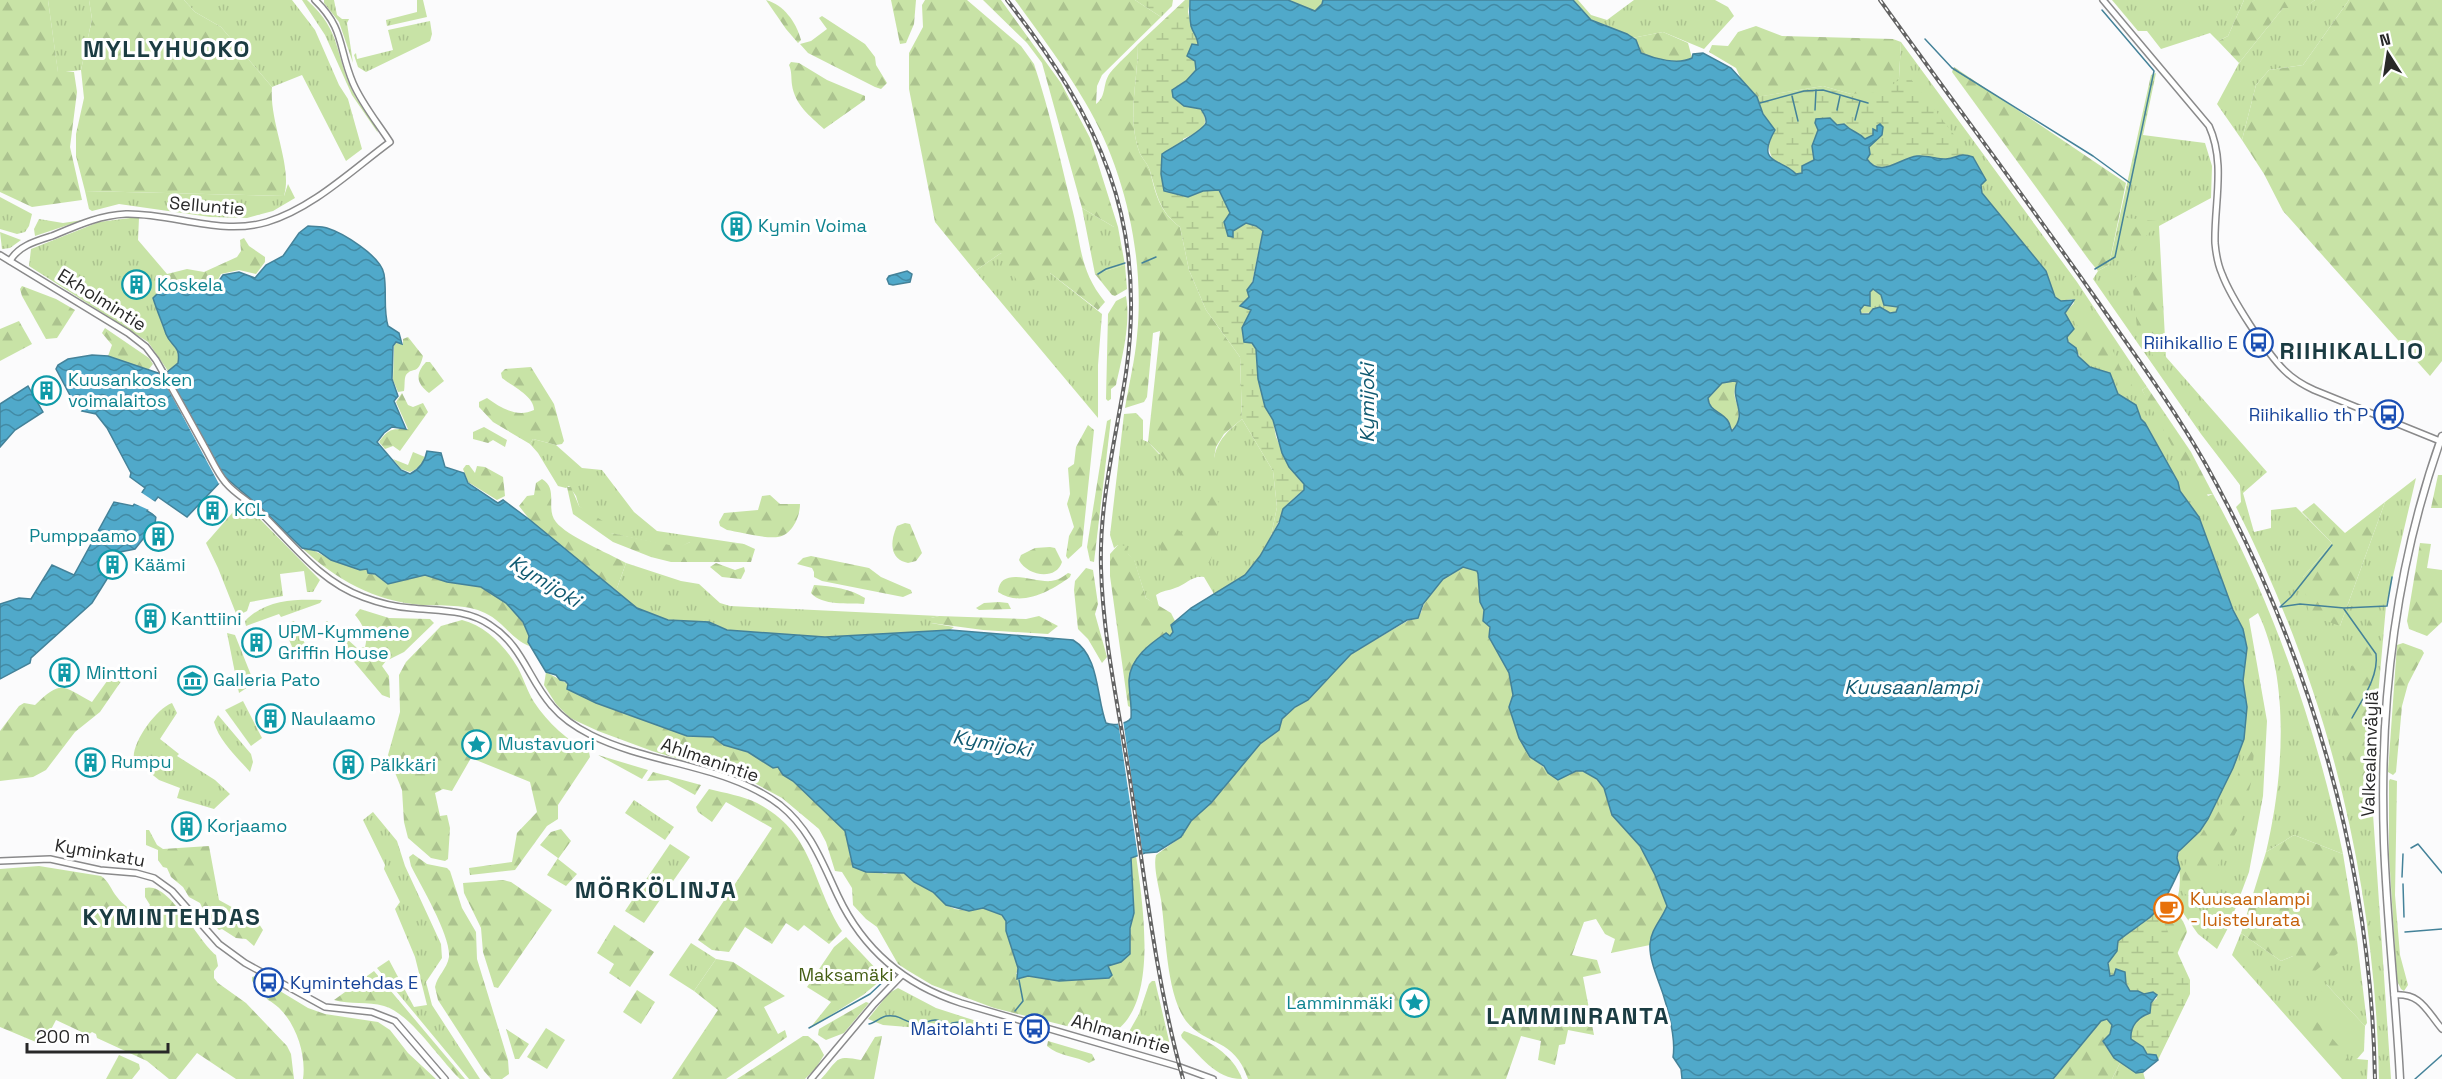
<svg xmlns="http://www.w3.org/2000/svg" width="2442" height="1079" viewBox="0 0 2442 1079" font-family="'Space Grotesk',sans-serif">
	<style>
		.grass { fill: url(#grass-tufts) }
		.forest { fill: url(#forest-firs) }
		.wetland { fill: url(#wetland-marsh) }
		.garden { fill: #c8e3a6 }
		.water { fill: url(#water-waves); stroke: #448299; stroke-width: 1.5; fill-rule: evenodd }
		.pier { fill: #fbfbfc }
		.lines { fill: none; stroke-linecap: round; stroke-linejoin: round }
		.stream { stroke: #448299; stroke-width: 1.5 }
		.tertiary-casing { stroke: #8a8a8b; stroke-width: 8 }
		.secondary-casing { stroke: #8a8a8b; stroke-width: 9 }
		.tertiary { stroke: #fff; stroke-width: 5 }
		.secondary { stroke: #fff; stroke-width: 6 }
		.rail-casing { stroke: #636363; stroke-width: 4 }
		.rail { stroke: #fff; stroke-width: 1.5; stroke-dasharray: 4.5; stroke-linecap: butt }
		.labels { text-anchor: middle; stroke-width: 6; stroke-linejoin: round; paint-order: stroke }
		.street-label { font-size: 18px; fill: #282828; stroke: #fff }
		.culture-label { font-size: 18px; fill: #0d838f; stroke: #fff; text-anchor: start }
		.transit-label { font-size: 18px; fill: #164399; stroke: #fff; text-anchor: end }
		.food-label { font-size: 18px; fill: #c56008; stroke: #fff; text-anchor: start }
		.park-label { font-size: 18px; fill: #445e14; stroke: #fff }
		.water-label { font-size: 20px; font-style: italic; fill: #105a71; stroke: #fff }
		.district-label { font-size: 24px; font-weight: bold; letter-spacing: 1.5px; fill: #1b3c42; stroke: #fff }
	</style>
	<defs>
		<pattern id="grass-tufts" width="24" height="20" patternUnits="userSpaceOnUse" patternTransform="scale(1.5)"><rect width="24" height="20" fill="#c8e3a6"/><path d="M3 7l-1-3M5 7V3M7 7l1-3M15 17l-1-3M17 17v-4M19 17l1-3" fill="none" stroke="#acc38f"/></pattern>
		<pattern id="forest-firs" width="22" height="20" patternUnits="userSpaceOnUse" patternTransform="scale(1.5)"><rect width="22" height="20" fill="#c8e3a6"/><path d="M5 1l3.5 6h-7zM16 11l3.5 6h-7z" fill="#acc38f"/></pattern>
		<pattern id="wetland-marsh" width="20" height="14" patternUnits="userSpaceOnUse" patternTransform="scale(1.5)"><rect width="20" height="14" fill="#c8e3a6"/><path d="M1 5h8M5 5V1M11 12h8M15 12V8" fill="none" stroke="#acc38f"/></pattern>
		<pattern id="water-waves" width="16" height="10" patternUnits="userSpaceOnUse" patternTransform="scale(1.5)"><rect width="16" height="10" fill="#50a9ca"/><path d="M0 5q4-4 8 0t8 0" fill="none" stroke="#428aa4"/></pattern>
	</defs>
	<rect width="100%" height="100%" fill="#fbfbfc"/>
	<!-- grass -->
	<g class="grass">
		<polygon points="48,0 89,0 92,19 81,70 58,73"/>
		<polygon points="184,0 292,0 315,30 339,85 348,99 362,149 346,161 302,75 272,87 221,27 195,12"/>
		<path d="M302,0H307C343,32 334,55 354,94C360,107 374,119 378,133L352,95L325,35Z"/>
		<polygon points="324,0 334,0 337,15 342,19 349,19 347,23 353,63 339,22 324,3"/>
		<polygon points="417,0 423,0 427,17 387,26 386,20 417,12"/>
		<polygon points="1573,0 1578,0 1591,15 1607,20 1634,0 1715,0 1728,7 1734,16 1704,49 1663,32 1632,38 1591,20"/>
		<polygon points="2112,0 2244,0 2228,36 2218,41 2210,33 2161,49 2147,31 2138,31"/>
		<polygon points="2315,0 2349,0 2303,65 2269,70 2256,85 2242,140 2217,104 2239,63 2283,8 2303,8"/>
		<polygon points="430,21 432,34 430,41 366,72 358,67 354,55 356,53 357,59 393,50 388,30"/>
		<path d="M1901,42L2077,282L2147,387L2142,390L2208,496L2213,494C2273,602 2318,733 2343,854L2294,835L2266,852C2283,781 2291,681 2258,613L2249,619L2267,721L2263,796L2249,872L2228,928L2217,949L2198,934L2176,903C2181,888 2181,873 2177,858L2181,848L2200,831L2218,799L2245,722L2247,707L2243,681L2247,648L2243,629L2233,610L2199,517L2180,491L2178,482L2145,423L2141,419L2136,405L2118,394L2110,373C2093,371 2083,364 2076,350C2074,346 2069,343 2066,339L2069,334L2065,313L2074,303L2072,299L2061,301L2055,297L2046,271L1981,193V185L1763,114L1757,97L1823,86L1851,94L1899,78Z"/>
		<path d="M2156,73L2143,135L2205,143L2212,166L2211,198L2159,226L2166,357L2267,472L2243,493L2254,532L2271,528V510L2296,507L2332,543L2303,577L2340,626L2385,502L2416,478L2386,606L2374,741L2372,799L2391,1079H2379C2375,878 2327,686 2236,507L2241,502L2240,485L2201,434L2093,279L2098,271L2109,265L2151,75Z"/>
		<polygon points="288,184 295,198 273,211 247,218 210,217 119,204 92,211 89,209 85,191 284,196"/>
		<polygon points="0,197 32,214 29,226 25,232 17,234 0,229"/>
		<polygon points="1082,208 1114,227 1118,227 1125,265 1095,274"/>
		<path d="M130,218H139L138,240L173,281L163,288C162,297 158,312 161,321C166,337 181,345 178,363L168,371L148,342L29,266L31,249L99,222Z"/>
		<polygon points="39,219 63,223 83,220 35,236 34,229"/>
		<polygon points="0,232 21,240 10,248 2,249"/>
		<polygon points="1001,253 1050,273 1102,314 1098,365 1098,418 975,271"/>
		<path d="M1873,289L1881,295L1884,304L1898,307L1896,312L1861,313L1860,310C1867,304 1868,293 1873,289Z"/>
		<path d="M1136,413L1143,420V440L1148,442L1159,454L1214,458C1218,439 1228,431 1242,419L1273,471L1277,507L1271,536L1260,556L1245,575L1214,594L1204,577C1192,575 1186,585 1175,588C1168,591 1163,590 1156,595L1159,607L1146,598L1134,560L1118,545L1114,548L1110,535L1124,414Z"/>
		<polygon points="533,439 556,445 582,468 602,470 634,512 657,531 744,544 690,542 679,548 610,533 579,506 576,496 569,486 566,488 558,486 538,453 530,444"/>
		<polygon points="240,504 254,513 320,580 313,592 307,592 304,571 280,574 283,596 250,602 247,611 237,616 218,568 206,543"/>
		<polygon points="626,563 681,581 699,584 720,603 730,606 939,616 931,618 931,623 954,627 950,630 825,637 727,630 709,622 668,620 637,608 616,591"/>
		<path d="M322,600L320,603L281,617L279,614L246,626L245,621C265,600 293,599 322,600Z"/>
		<polygon points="294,621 306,646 297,651 293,649 284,628 286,624"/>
		<polygon points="227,633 235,635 253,680 251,685 239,693"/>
		<polygon points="243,701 262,738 251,746 225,710"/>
		<path d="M172,703L177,713L160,739L179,754L177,756L215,780L230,794L214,809L177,798L180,788L159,780L134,760C131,743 156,709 172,703Z"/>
		<path d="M218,715L251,754L253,762L250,772C237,757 219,741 214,722Z"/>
		<polygon points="2390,779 2397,781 2395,895 2400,955 2408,985 2404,991 2401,989 2397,981 2389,855 2389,781"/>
		<polygon points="634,800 674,827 665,840 625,813"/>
		<polygon points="373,812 397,841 405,866 441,944 442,958 426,982 432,1005 480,1079 469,1079 377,968 389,960 414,1007 427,1005 415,957 395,909 400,902 384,869 385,865 363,820"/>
		<polygon points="670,844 690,857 671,884 651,872"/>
		<polygon points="2241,933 2281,961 2293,956 2357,940 2367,1023 2365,1026 2326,984 2357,1059 2368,1060 2367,1079 2342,1079 2232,955"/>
		<polygon points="691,943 716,959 694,991 669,975"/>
		<polygon points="255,976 275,988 268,1000 252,981 252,977"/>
		<polygon points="1152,981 1155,981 1170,1045 1163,1045 1153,1051 1127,1041 1126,1037 1139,1014 1149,984"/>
		<polygon points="898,988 936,1008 998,1028 994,1034 883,1025 868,1019 889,993"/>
		<polygon points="2121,1061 2136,1073 2143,1072 2145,1079 2112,1079"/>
	</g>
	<!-- forest -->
	<g class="forest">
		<polygon points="0,0 48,0 58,72 74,72 77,92 70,147 82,200 32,207 0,192"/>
		<path d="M89,0H184L195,12L221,27L272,87C269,123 293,166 284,196L85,191L76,156V134L84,98L81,70L92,19Z"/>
		<path d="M766,0C784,5 796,22 801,40L798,43L786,29Z"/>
		<polygon points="891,0 916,0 914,24 906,43 900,44"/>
		<path d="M925,0H967L1021,46L1034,64C1050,112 1061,163 1073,212C1082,249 1080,271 1105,302L1098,310L1050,273L1020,286L1001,253L975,271L935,222L909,89V53L923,27L922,5Z"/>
		<polygon points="983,0 1001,0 1061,83 1090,138 1118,227 1114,227 1082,208 1042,63 1027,43"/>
		<path d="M1015,0H1135L1161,17L1102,75L1097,86L1096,104C1107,96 1102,84 1110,73C1118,63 1129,54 1138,44C1138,79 1127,117 1139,151C1141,158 1148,163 1150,171C1156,195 1159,211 1180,227L1189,270L1206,310L1240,357L1242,419L1224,434L1216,447L1214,458L1196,480L1187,481L1148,442L1160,331L1153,333L1147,397L1144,402L1125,408C1129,384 1135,360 1137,336C1145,258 1125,169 1085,102C1064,66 1039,33 1015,0Z"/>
		<polygon points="1288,0 1323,0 1322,4 1315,11"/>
		<polygon points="2244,0 2315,0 2304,8 2283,8 2239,63 2218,41 2228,36"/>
		<polygon points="2349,0 2442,0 2442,361 2430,376 2283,211 2264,174 2242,140 2256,85 2269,70 2303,65"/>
		<polygon points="822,16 865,44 875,57 876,65 887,83 881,89 875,87 808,53 800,44 811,41 827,29 819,18"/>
		<polygon points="1756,26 1782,36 1893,39 1901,42 1899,78 1882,91 1851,94 1823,86 1757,97 1741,79 1736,68 1709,52 1712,45 1728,46 1738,32"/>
		<path d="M1663,32L1688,43L1692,58C1678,65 1655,59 1641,53L1636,40L1632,38Z"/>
		<path d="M791,62L799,63L827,80L865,96V100L824,129C810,116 795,105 792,85C791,77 792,72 789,65Z"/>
		<polygon points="1954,67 2126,183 2109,265 2098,271 2089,260 1952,72"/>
		<polygon points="2127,218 2157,221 2157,225 2124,258 2118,260"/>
		<path d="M244,238L249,246L265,257V262L256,274L239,270L221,274L215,285C202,288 190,275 176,280C170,282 163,287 158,290L157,285L163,275L187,269L204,272L237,257L241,251L240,240Z"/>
		<polygon points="1125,265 1127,289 1115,296 1112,295 1095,274"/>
		<polygon points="2158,268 2165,358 2157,363 2137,327 2132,280 2143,271"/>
		<polygon points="22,286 56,299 75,310 57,338 46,339 22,296 20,289"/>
		<path d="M1126,296C1131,324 1122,358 1116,385L1111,389V399L1108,401L1106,399L1108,314L1116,301Z"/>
		<path d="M2083,313C2090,325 2100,332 2108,342C2115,352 2117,363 2123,372C2127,380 2134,384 2134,393L2130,396C2112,391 2122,387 2114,376C2109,367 2096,369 2089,363C2082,356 2074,344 2074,334L2081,329L2075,323L2076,315Z"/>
		<polygon points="19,321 32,344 0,361 0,329"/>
		<polygon points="105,328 149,358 153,364 149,369 143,369 108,356 112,345 102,333"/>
		<path d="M408,337L423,356C418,376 413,366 406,375C404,378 405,387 404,391L398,392L393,380L394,346L396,343L403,344V339Z"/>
		<path d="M426,362H430L444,381L429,393C416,383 415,374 426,362Z"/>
		<path d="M531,367L554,404L564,441L562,444L556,445L533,439L530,444L493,422L479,407V402L487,398C501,408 517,418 534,410C534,396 512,386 502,378L501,373L505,369Z"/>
		<path d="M1734,380L1737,383C1729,401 1744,404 1737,425L1730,431C1727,410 1709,416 1708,398L1722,383Z"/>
		<polygon points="2147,387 2191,452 2213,494 2201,495 2194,487 2142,390"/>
		<path d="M402,393L408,405L413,407L423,403L428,412L400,451L393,446L385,449L379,442C389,428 392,429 408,429L396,402Z"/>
		<polygon points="1111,419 1094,562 1090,561 1087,547 1107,421"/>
		<polygon points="1088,425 1094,430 1082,546 1068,559 1066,556 1069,536 1074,527 1067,504 1070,494 1068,468 1074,464 1076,447"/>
		<polygon points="484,427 507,440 505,447 493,440 488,443 473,439 473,432"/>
		<path d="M413,452L425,457C424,464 416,470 410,472L401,469L393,459L408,465Z"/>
		<polygon points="466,465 469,465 475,473 477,466 485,467 503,477 505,496 497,500 468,482 463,469"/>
		<polygon points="2438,475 2442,475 2442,508 2431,508"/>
		<path d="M542,479C559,489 545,509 556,522C567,536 608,553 626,563L616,591L530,520L519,506L527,496L534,495L536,483Z"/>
		<polygon points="567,487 571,487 579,506 606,523 611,533 679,547 690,542 702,541 744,544 755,549 751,562 671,562 651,557 613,542 573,514"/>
		<path d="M1207,487L1214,489C1221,503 1222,532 1211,543L1204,540L1199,525L1189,518C1188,510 1190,508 1197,504L1194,497L1196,492Z"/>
		<path d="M770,495L780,504H800C800,517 792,535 778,537C767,539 739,532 727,530L720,526L719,522L724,513L758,510L762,496Z"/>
		<polygon points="2385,502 2340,626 2309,615 2303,577 2332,543 2302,512 2314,503 2345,533"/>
		<path d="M905,523L910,524L922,553L916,561L908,563C889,559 890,541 897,526Z"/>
		<path d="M1168,528L1180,531L1189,544L1193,541L1200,542L1212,556L1210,562L1203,564L1193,559L1186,566L1175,570L1164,561L1165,556C1156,546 1159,536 1168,528Z"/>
		<polygon points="2420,543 2431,544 2427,568 2442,570 2442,622 2427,636 2409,629 2407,621"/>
		<polygon points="1118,545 1126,546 1128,554 1134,559 1146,598 1171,613 1175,621 1171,625 1173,632 1170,636 1162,636 1129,678 1132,708 1128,706 1110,576 1110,554"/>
		<path d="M1050,547L1055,548L1062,562C1056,581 1027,576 1019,560L1021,555L1035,548Z"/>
		<path d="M302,548C314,549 319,553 329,559C339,564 357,568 367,569L388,584L425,575L447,582L482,587L506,603L523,622L529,636L528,642L529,646C511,639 503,621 485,613C467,604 441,606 421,605C375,601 336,580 302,548Z"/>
		<polygon points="811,556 869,568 881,577 911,590 912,593 903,597 822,581 814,577 814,572 812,568 797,564 803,558"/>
		<polygon points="716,563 735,570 744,567 745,571 741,579 722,577 710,567"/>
		<path d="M1463,567L1477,571L1478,574L1480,602L1484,610L1483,621L1490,627L1489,637L1509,673L1513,695L1512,701L1529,756C1540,763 1548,771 1558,780L1576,771H1583L1597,779L1604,788L1612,815L1640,846L1655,875L1667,906L1664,915L1654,929L1650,945L1611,953L1615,939L1605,934L1596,919L1584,922L1572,955L1597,960L1601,973L1583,977L1594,1035L1568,1030L1565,1044L1559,1045L1555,1065L1538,1060L1541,1041L1521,1036L1506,1079H1248C1234,1037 1207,1047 1186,1021C1166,994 1166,933 1161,900C1159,887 1153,867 1156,855L1181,837L1191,821L1211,803L1260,744L1279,730L1282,719L1295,707L1308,700L1351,654L1421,613C1425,594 1445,573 1463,567Z"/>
		<polygon points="1086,568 1093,570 1098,604 1095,614 1107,657 1102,663 1088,639 1078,629 1074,590 1075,581"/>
		<path d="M1068,573L1071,574L1070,577C1051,591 1021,608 998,592C1000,565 1035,583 1051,581C1058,580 1063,577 1068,573Z"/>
		<path d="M814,585C832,586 851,589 865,598L864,604C849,603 822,606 811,593Z"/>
		<polygon points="999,602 1008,603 1011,609 979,610 976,608 984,603"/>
		<path d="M360,609L389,618L430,619L434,623L404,652L386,661L382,666L389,676L390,698L382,695L323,625L327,621L357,648L365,647C369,636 362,623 355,615Z"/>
		<path d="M2376,612L2381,613L2368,712L2366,782C2358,784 2356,780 2351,774L2333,712L2334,705L2345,687L2368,622L2371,615Z"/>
		<polygon points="939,616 1026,619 1039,616 1058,626 1048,634 983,630 931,623 931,618"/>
		<path d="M462,620C486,626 506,647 518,668C524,679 527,691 534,702C548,723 567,740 589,752L590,757L558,805V819L547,826L515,870L470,875L469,868L512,862L517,833L537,812L530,782L471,758L452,791L443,789L435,793L440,816L447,815L450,828L448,859L445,861L431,858L408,838L404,822L402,790L388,755L400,712L399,675L406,662L441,626Z"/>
		<polygon points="2403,643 2422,650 2424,653 2408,684 2402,706 2396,772 2393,775 2388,772 2397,645"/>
		<path d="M115,670L124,677L100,712L75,732L46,770L33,777L0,781V731L19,706L24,703L35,705C62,679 62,686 92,702Z"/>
		<path d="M546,672L568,684L686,736L713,737L724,745L748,752L773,768L778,767L783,775L793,781L845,831L852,864L885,874L896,871L904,873L914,882L933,892L946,905L955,909L969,911L983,908L1002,914L1006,921V931L1019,968L1016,974L1059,981L1109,978L1108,966L1117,963L1130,951L1128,943L1134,903L1130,863L1131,858L1136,855C1142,901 1162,1012 1107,1036L994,1008L932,985L907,970L898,964L877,927L866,919L853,905L852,888L842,872L835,871L826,842L819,829L782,798L747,779L652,751L598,731L570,718L556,704L544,685Z"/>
		<path d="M2248,747L2253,748L2254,752L2251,783L2239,827L2215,871L2203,899L2185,894C2170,862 2221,812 2235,782C2240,771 2243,758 2248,747Z"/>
		<polygon points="598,755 648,770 642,779"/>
		<polygon points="653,772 701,785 695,795 668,780 647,781"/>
		<path d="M709,789C725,793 743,796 757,803C815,833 811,883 842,931L829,944L804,925L798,931L786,923L772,944L745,927L729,952L712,950L698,940L772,828L726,802L712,822L698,812L696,807Z"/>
		<polygon points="561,829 571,841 558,859 577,874 566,886 547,875 558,858 540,845 551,832"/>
		<polygon points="146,830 149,830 157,845 163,849 209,846 219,900 257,921 263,930 254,946 246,939 236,938 222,929 219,930 207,918 200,903 189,897 183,887 171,877 167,868 163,867 158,860 158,850 146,845"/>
		<polygon points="2294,835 2343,854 2357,940 2352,942 2310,975 2293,956 2281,961 2241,933 2266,852"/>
		<path d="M413,854L427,864L447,868L450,871L462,908L476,932L477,959L508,1060L509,1074L502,1079H491L484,1071L438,1000L435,987C437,976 447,969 449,957C451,936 421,886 411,866L409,857Z"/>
		<path d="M39,866L101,876C109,881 111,890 117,897C123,905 132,911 142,915L150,905L145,897V888C169,881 198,941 216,955L218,966L214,971V978L218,983L246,1003L287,1046L291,1054L294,1079H236L197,1053L176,1079H169L147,1061L97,1038L96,1034L92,1032L88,1035L56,1020L43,1045L0,1027V869Z"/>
		<polygon points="651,872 671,884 644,923 625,911"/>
		<polygon points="503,880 511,882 552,910 498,988 494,987 483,952 481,928 464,893 463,883"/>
		<path d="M2169,910C2179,912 2185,923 2187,932L2173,963L2159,912Z"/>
		<polygon points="614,925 654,952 630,987 609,973 614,964 597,953"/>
		<polygon points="846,937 880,973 880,981 863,995 810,1028 831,1002 807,987 834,947"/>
		<polygon points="716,959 733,962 785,996 764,1007 778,1034 785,1030 787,1037 726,1079 672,1079 718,1010 694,991"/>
		<path d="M374,971L465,1079H460C439,1059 410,1013 384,1006C368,1001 350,1005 334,1000Z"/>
		<path d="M275,988L308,1008L325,1014L378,1022L390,1030L408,1053L436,1079H303C307,1052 293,1013 268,1000Z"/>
		<polygon points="637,990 655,1002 641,1024 623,1012"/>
		<polygon points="866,1002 869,1003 844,1033 826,1040 818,1035 819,1029"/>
		<path d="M2308,1015H2311C2324,1031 2355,1058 2357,1079H2351L2302,1025V1020Z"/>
		<polygon points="2107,1018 2112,1025 2110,1034 2104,1044 2114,1058 2121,1061 2112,1079 2053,1079 2101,1021"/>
		<polygon points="546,1028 565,1040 547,1069 527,1057"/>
		<polygon points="506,1029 529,1044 519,1059 515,1059"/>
		<path d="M1184,1031C1207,1039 1234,1055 1242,1079C1215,1079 1200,1055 1182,1038L1181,1035Z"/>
		<polygon points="803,1036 808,1036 818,1044 824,1055 816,1068 805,1079 737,1079"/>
		<path d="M882,1036L874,1079H821C838,1061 834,1054 861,1060L875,1037Z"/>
		<path d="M1048,1041L1092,1054L1095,1060L1089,1063C1076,1056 1058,1056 1047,1046Z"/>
		<polygon points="119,1055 139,1064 140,1069 132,1079 106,1079"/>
	</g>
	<!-- wetland -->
	<g class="wetland">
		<polygon points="1135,0 1173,0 1172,6 1161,17"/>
		<path d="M1185,0H1190L1188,12L1192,30L1198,38L1196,70L1186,81L1173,90L1184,106L1201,109C1212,128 1199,131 1183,139L1188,197L1203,191L1219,190L1230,213L1233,231L1246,223L1256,226L1263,231L1249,297L1241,306L1251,310L1242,328L1244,342L1252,343L1256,349L1258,379L1265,407L1273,420L1276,437L1289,467L1304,484V490C1281,507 1285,513 1271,536L1277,507L1273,471L1242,419L1240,357L1206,310L1189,270L1180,227C1159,211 1157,195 1150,171C1148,163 1141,158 1139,151C1127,117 1138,79 1138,44Z"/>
		<path d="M1907,74L1982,171L1986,180L1981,185V193L1917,156C1901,162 1878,177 1867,159L1870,154L1869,147L1882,134L1875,131L1873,135L1864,139C1857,132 1853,133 1844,125H1838L1830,118L1815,123L1818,130L1812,146L1814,160L1802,166V173L1796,174L1791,169L1775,163C1767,150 1767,143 1775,130L1763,114L1757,97L1823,87L1850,96L1884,91Z"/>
		<path d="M2162,903L2163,921L2190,980V994L2158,1060L2156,1055L2147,1054L2143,1047L2131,1039C2130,1023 2146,1008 2157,998L2153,992L2144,994L2138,991H2130L2126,984L2114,975L2110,976C2104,962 2116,955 2118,941C2133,928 2148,918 2162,903Z"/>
	</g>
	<!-- garden -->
	<polygon class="garden" points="2326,984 2365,1026 2364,1051 2357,1059 2311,1010"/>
	<!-- water -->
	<g class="water">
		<path d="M1190,0H1288L1315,11L1322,4L1323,0H1573L1591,20L1627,34L1636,40L1641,53C1655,59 1678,65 1692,58L1693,54L1703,53L1731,68L1757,97L1763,114L1775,130C1755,165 1781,158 1796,174L1802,173V166L1814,160L1812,146L1818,130L1815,123L1816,119L1830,118L1837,125L1844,124C1853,133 1857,131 1865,139L1873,135V129L1877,131V126L1880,124L1883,127L1882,135L1869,147L1870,154L1867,159C1880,179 1900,158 1917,156C1926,155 1936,159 1946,159C1958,158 1959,152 1973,157L1986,180L1981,185L1982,193L2046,271L2055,297L2061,301L2074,300L2065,313L2074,329L2067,337L2068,342L2076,348L2078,356L2090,367L2110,373L2118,394L2136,405L2141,419L2145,423L2178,482L2180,491L2199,517L2233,610L2243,629L2247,648L2243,681L2247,707L2244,739L2233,768L2208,819L2200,831L2178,852L2177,858L2180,869C2171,887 2163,909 2145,921C2136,928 2127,933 2118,941L2117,951L2108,963L2110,976L2114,975L2116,969L2125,972L2126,984L2130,991H2138L2144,994L2153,992L2157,995L2151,1003L2150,1013C2138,1017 2130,1026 2131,1039L2143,1047L2147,1054L2156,1055L2158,1060L2143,1072L2136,1073L2114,1058L2103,1041L2110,1034L2112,1025L2107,1019L2101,1021L2053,1079H1682L1681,1069L1673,1057C1676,1039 1669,1013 1663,994C1658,979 1649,960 1650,944C1651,929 1662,919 1667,906L1655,875L1640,846L1612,815L1604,788L1597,779L1583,771H1576L1558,780L1548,773L1544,766L1530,757L1519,738L1509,707L1513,695L1509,673L1489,637L1490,627L1483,621L1484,610L1480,602L1478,574L1477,571L1463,567L1443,579L1423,604L1418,618L1407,620L1351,654L1308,700L1295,707L1282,719L1279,730L1260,744L1211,803L1191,821L1181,837L1157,852L1145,853L1131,858L1134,913L1130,928V954L1121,962L1108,966L1112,975L1109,978L1059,981L1028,976L1017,979L1018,968L1006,931V921L1002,915L983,908L969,911L946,905L933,892L914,882L904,873L866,872L853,867L845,831L793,781L783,775L778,767L773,768L748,752L724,745L713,737L687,736L596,703L567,689L568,684L565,681L560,680L556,675L546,672L528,642L529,636L523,622L506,603L481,587L447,582L425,575L388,584L375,574L368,573L367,569L360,570L331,560L318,551L302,548L259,506L225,477L187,517L158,497L147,511L156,516L155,524L135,549L110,554L101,569L107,575V579L92,603L31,658L30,663L0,679V604L19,598L31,599L52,565L74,575L114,502L133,506L145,488L130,477L131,473L107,428L96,414L82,411L87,405L79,400L76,402L72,399L56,369L58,365L68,359L92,355L108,356L158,373L167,372L178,363C181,345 171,347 166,334C162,322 157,311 153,298C175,274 186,281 214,288L223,275L239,272L255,278L266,265L283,256L299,233L308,226C314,227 321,226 327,228C343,233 381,256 384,274C387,291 383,309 388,326L399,333L402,344L396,342L393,346L392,379L398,396L394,401L406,429L392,427L384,433L377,442L401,470L410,474C420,469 425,462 427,451L441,453L445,467L464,473L468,483L498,503L503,500L530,520L637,608L668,620L709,622L727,630L825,637L950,630L1073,640C1100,656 1096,697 1106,723C1113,726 1127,724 1131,718C1132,705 1129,692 1129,680C1130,658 1151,643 1166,633L1170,636L1173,632L1171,625L1191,608L1245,575L1260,556L1279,523L1283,509L1304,490V484L1289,467L1282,453L1273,420L1265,407L1258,379L1256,349L1252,343L1244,342L1242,328L1251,310L1240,306L1249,297L1247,290L1253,282L1263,231L1256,226L1246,223L1233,231V237L1228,236L1224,222L1230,213L1219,190L1203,191L1188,197L1164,191L1161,174L1162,154C1171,148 1203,131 1206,123C1207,117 1203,113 1201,109L1184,106L1173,97L1172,90L1186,81L1196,70L1195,61L1187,56L1192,44L1198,45C1198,37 1193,33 1191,26C1189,16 1190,9 1190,0ZM1873,289L1881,295L1884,305L1898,307L1896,312L1890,313L1880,307L1873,309L1869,314H1861L1860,310L1864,305L1870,306V292ZM1734,381L1737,382C1730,401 1749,413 1732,431C1730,428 1730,424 1728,421C1722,411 1709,412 1708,398L1722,383Z"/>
		<polygon points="907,271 912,274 910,282 893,285 889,284 887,279 889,276"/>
		<polygon points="28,386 43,412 15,430 0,447 0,404"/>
	</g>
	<!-- pier -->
	<g class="pier">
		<polygon points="157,368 165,369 226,480 219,484"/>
		<polygon points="139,491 157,503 151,510 159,515 159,519 149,510 131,502"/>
		<polygon points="1123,720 1143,856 1138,857 1118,721"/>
	</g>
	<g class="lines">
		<!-- stream -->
		<g class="stream">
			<polyline points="1925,39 1952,68 2093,156 2130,183"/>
			<polyline points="1792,96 1798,121"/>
			<polyline points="1760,103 1804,91 1823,90 1868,103"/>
			<polyline points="1815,110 1816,90"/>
			<polyline points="1837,110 1840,96"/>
			<polyline points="1855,120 1860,101"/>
			<polyline points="1142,263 1156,257"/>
			<polyline points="2095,269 2115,257 2154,71 2102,10"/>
			<polyline points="1098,274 1106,269 1125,263"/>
			<polyline points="2281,606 2291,597 2332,545"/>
			<polyline points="2280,607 2300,604 2344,608 2387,606 2392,577"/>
			<path d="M2344,609L2376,654C2379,676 2362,700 2352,718"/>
			<polyline points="2411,848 2418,844 2442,873"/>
			<polyline points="2402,877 2403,854"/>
			<polyline points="2403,884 2404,917"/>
			<polyline points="2405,932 2442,929"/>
			<polyline points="1015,1011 1023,1001 1019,980"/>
			<path d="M869,1024C876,1023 880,1017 886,1016C898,1014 903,1021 913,1023C930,1027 929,1012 949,1026L952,1023L959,1022L966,1027L994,1025"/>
			<polyline points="809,1028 870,994 886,979"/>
			<polyline points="2415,1079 2442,1055"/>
		</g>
		<defs>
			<g id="tertiary">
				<path d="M2103,0L2209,126C2226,163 2214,204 2215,243C2216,254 2218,265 2222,274C2231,298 2266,352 2284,370C2293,379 2303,385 2314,390L2440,441"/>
				<path d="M0,255L128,333L146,347L156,360C172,388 188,417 204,446C211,458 217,473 226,483C235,494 249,501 259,511C291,542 320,582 363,597C379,603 395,607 411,608C438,611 467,609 490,625C523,646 528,679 552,706C563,719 577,728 591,735C651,765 726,764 780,805C810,829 822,862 838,896C863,949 905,985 961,1003L1180,1067L1213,1079"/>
				<path d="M10,261C18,246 36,241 52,236C76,226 100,215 126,214C173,213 220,236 267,222C313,208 352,170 390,142C377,122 362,104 353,83C338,48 345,29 315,0"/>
				<polyline points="0,861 50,859 100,870 136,873 154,878 172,891 219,944 245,963 325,1007 372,1012 395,1021 445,1079"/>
				<path d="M2394,995C2421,993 2426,1010 2442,1029"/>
				<polyline points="811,1079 874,1004 902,975"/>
			</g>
			<path id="secondary" d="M2400,1079C2396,1000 2387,922 2384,843C2379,705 2395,567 2442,436"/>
		</defs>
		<!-- tertiary casing -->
		<use href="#tertiary" class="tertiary-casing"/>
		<!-- secondary casing -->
		<use href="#secondary" class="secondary-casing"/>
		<!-- tertiary -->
		<use href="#tertiary" class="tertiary"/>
		<!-- secondary -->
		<use href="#secondary" class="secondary"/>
		<defs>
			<g id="rail">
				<path d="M1007,0C1099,118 1148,220 1126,373C1116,438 1099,502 1101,568C1103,639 1119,710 1130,780C1145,880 1156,982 1183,1079"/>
				<path d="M1880,0C1951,99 2024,196 2094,296C2132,351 2172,405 2205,463C2310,652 2371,863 2375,1079"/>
			</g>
		</defs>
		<!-- rail casing -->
		<use href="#rail" class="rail-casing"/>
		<!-- rail -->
		<use href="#rail" class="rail"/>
	</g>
	<!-- icons -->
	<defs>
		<symbol id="building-ring" viewBox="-11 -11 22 22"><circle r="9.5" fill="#fff" stroke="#0f9aa8" stroke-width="1.5"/><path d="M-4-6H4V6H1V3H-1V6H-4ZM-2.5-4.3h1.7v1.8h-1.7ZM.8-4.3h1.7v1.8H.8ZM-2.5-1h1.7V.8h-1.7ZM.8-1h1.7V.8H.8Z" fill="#0f9aa8"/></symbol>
		<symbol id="bus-ring" viewBox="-11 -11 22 22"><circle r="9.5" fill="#fff" stroke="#1a4fb4" stroke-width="1.5"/><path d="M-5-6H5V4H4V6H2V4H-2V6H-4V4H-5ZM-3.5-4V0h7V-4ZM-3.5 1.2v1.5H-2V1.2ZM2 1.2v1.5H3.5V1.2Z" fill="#1a4fb4"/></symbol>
		<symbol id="museum-ring" viewBox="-11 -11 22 22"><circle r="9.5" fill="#fff" stroke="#0f9aa8" stroke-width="1.5"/><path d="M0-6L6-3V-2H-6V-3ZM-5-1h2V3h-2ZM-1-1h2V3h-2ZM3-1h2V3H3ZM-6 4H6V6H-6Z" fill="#0f9aa8"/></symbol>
		<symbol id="sight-ring" viewBox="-11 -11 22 22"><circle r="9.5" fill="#fff" stroke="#0f9aa8" stroke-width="1.5"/><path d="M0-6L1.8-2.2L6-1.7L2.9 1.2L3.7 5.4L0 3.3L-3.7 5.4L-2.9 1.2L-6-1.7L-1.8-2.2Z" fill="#0f9aa8"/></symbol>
		<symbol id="cafe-ring" viewBox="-11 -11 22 22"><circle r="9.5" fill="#fff" stroke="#e8710a" stroke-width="1.5"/><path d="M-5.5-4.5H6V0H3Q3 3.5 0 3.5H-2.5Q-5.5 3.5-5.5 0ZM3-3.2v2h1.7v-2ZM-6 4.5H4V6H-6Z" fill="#e8710a"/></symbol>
	</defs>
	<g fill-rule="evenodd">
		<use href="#building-ring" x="720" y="210" width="33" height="33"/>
		<use href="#building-ring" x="120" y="268" width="33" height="33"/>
		<use href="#bus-ring" x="2242" y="326" width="33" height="33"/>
		<use href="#building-ring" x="30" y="374" width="33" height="33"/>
		<use href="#bus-ring" x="2372" y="398" width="33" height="33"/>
		<use href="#building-ring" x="196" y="494" width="33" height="33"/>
		<use href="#building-ring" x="142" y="520" width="33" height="33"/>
		<use href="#building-ring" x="96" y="548" width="33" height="33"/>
		<use href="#building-ring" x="134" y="602" width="33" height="33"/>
		<use href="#building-ring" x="240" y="626" width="33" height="33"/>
		<use href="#building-ring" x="48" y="656" width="33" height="33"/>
		<use href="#museum-ring" x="176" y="664" width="33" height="33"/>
		<use href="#building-ring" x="254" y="702" width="33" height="33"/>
		<use href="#sight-ring" x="460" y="728" width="33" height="33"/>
		<use href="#building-ring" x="74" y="746" width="33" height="33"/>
		<use href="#building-ring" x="332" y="748" width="33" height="33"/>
		<use href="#building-ring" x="170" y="810" width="33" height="33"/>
		<use href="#cafe-ring" x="2152" y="892" width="33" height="33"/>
		<use href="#bus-ring" x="252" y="966" width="33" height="33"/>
		<use href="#sight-ring" x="1398" y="986" width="33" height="33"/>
		<use href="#bus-ring" x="1018" y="1012" width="33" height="33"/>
	</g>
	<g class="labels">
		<!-- street labels -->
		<g class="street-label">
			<text transform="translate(207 206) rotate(5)" y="6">Selluntie</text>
			<text transform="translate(102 300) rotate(32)" y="6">Ekholmintie</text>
			<text transform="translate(2370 754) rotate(-88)" y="6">Valkealanväylä</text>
			<text transform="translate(710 760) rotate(19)" y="6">Ahlmanintie</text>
			<text transform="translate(100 853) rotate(10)" y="6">Kyminkatu</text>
			<text transform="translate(1121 1034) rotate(16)" y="6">Ahlmanintie</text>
		</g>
		<!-- culture labels -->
		<g class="culture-label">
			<text x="758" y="232">Kymin Voima</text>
			<text x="157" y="291">Koskela</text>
			<text x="68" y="386">Kuusankosken<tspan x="68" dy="21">voimalaitos</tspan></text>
			<text x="234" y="516">KCL</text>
			<text x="137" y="542" text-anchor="end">Pumppaamo</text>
			<text x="134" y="571">Käämi</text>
			<text x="171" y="625">Kanttiini</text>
			<text x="278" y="638">UPM-Kymmene<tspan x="278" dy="21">Griffin House</tspan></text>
			<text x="86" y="679">Minttoni</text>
			<text x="213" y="686">Galleria Pato</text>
			<text x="291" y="725">Naulaamo</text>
			<text x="498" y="750">Mustavuori</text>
			<text x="111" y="768">Rumpu</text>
			<text x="370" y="771">Pälkkäri</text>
			<text x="207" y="832">Korjaamo</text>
			<text x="1393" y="1009" text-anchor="end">Lamminmäki</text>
		</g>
		<!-- transit labels -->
		<g class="transit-label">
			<text x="2238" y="349">Riihikallio E</text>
			<text x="2368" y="421">Riihikallio th P</text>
			<text x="290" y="989" text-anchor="start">Kymintehdas E</text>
			<text x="1013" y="1035">Maitolahti E</text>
		</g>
		<!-- food labels -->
		<g class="food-label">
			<text x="2190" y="905">Kuusaanlampi<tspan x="2190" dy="21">- luistelurata</tspan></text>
		</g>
		<!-- park labels -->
		<g class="park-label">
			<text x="846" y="981">Maksamäki</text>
		</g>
		<!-- water labels -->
		<g class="water-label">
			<text transform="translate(1367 403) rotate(-90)" y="7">Kymijoki</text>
			<text transform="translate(545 581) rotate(32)" y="7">Kymijoki</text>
			<text x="1911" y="694">Kuusaanlampi</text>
			<text transform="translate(992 743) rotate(10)" y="7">Kymijoki</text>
		</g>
		<!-- district labels -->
		<g class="district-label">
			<text x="167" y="57">MYLLYHUOKO</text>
			<text x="2352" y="359">RIIHIKALLIO</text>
			<text x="656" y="898">MÖRKÖLINJA</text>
			<text x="172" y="925">KYMINTEHDAS</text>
			<text x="1578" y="1024">LAMMINRANTA</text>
		</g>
	</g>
	<!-- north arrow -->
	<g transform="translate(2388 54) rotate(348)" stroke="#ffffff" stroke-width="4.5" paint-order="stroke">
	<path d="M0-4.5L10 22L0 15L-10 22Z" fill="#282828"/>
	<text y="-9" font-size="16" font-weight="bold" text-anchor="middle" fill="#282828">N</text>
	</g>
	<!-- scale -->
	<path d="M27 1043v9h141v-9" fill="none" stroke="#282828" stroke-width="3"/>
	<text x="36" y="1043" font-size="18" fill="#282828" stroke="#ffffff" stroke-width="4.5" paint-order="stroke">200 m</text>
</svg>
